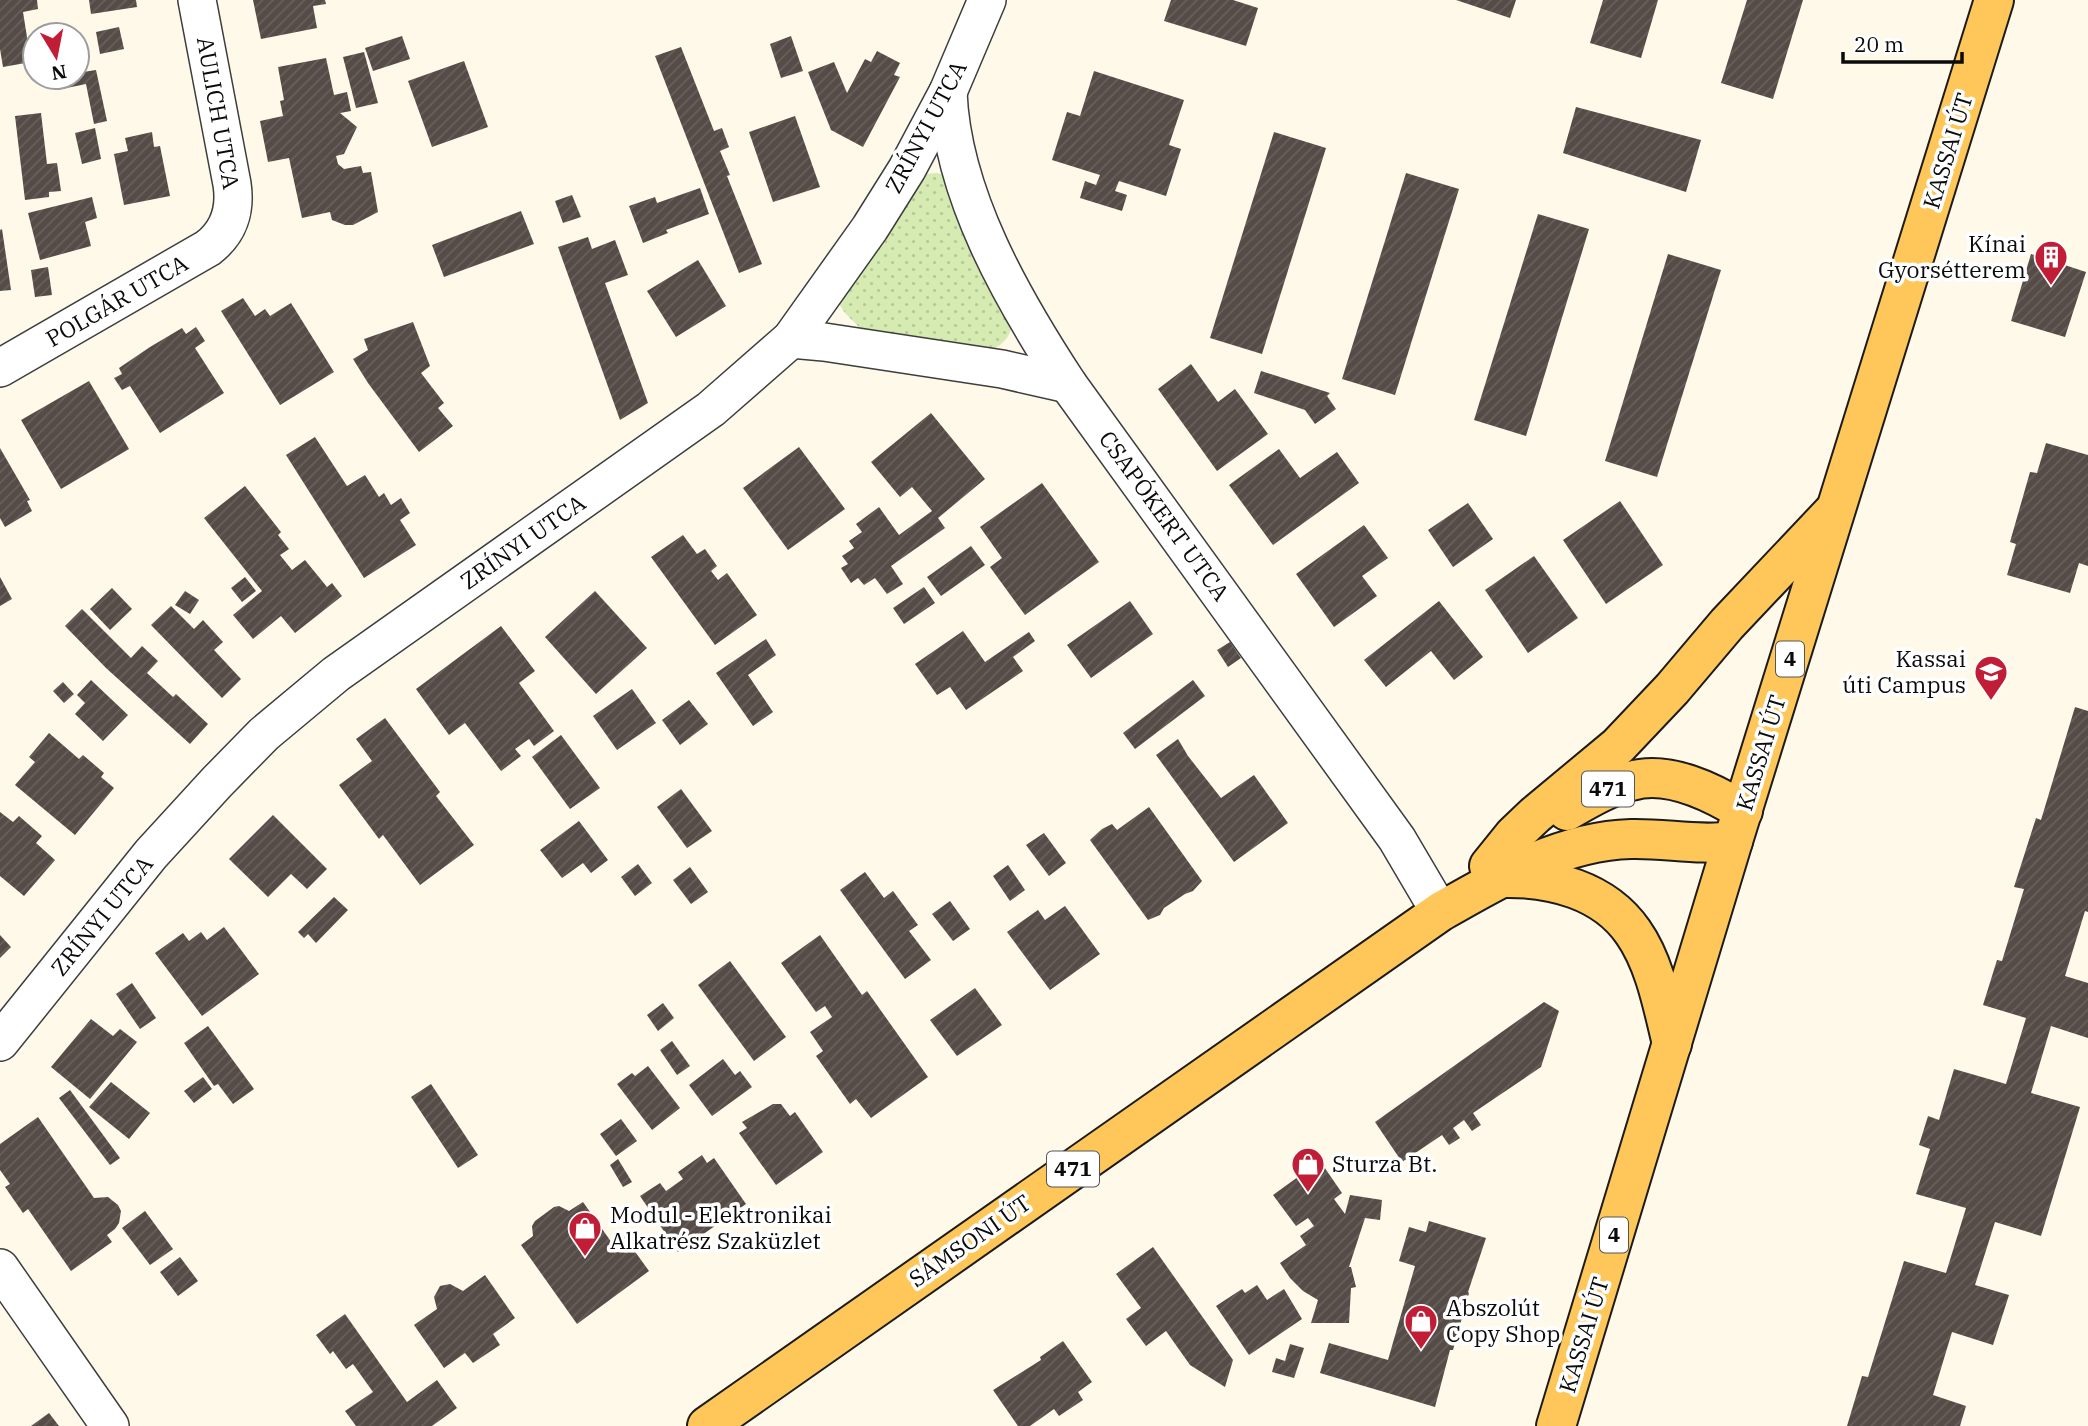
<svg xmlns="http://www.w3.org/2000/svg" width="2088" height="1426" viewBox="0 0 2088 1426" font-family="'IBM Plex Serif',serif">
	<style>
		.grass { fill: url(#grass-dots) }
		.building { fill: url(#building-hatch) }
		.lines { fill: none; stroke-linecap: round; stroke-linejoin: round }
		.minor-casing { stroke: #3e3e3e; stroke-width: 40 }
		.primary-casing { stroke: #1c1c1c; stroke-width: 42 }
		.minor { stroke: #fff; stroke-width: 37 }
		.primary { stroke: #ffc65a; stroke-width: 38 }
		.labels { text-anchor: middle; stroke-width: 7; stroke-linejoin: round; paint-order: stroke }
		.shield { fill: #fff; stroke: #545454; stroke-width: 2 }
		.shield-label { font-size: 21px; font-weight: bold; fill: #0b0b0b }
		.street-label { font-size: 23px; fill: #0b0b0b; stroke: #fff }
		.poi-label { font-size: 23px; fill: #0b0b0b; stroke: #fff; text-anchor: start }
	</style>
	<defs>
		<pattern id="grass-dots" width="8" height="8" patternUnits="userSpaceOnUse" patternTransform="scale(1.75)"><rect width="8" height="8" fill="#d5ebb2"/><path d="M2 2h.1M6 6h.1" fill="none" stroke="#b6c898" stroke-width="1.8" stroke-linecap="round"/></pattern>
		<pattern id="building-hatch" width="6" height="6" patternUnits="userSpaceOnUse" patternTransform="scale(1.75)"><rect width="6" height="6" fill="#554b47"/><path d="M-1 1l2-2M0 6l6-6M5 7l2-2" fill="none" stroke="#68605d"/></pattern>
	</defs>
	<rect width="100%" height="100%" fill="#fff9ea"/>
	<!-- grass -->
	<path class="grass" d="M937,173L944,175L1013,320C1011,335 1005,344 991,350L862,330L845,313L837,301L924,174Z"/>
	<!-- building -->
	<g class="building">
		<polygon points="0,0 37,0 38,9 23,12 31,62 3,67 0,49"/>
		<polygon points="89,0 136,0 137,7 91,14"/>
		<polygon points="253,0 325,0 326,4 313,6 317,28 261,39"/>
		<polygon points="1171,0 1233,0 1258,8 1246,46 1164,21"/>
		<polygon points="1456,0 1516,0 1510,18"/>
		<polygon points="1603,0 1658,0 1641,58 1590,43"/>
		<polygon points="1747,0 1803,0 1773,99 1721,83"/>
		<polygon points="119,27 124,49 100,54 96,32"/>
		<polygon points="402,36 410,59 373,71 365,48"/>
		<polygon points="791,36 803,71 781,78 770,44"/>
		<polygon points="78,46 83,72 96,70 107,121 94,124 86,84 57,90 54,77 77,77"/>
		<polygon points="681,47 714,131 722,128 729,147 720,151 730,175 727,176 762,264 739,273 655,56"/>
		<polygon points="877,51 900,63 894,75 900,77 863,147 831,130 808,72 834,62 847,93 865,59 871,62"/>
		<polygon points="364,52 378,103 356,108 343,57"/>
		<polygon points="326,58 334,95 347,92 351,111 340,113 357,127 344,154 336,156 338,164 344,169 361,166 363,173 371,172 378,212 353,225 345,225 332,220 330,212 302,218 289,158 268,162 260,121 283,116 280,101 284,100 278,67"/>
		<polygon points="464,61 488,127 432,147 408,81"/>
		<polygon points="1094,71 1184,100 1169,145 1181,149 1166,196 1119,181 1115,191 1127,195 1122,211 1080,198 1085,181 1096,185 1100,175 1052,160 1067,112 1080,116"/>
		<polygon points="1576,107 1701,140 1686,192 1563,153"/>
		<polygon points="41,113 47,164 57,163 61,191 49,192 49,197 25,200 15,116"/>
		<polygon points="795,116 820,187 773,202 749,132"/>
		<polygon points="95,128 101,159 82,164 75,133"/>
		<polygon points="152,132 154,147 160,146 170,196 124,205 114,154 128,151 125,138"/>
		<polygon points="1274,132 1326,148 1262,354 1210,338"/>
		<polygon points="1406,173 1459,189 1395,395 1342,379"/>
		<polygon points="700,188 709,214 666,230 668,233 643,243 629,206 655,197 657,203"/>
		<polygon points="572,195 581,217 563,223 555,201"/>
		<polygon points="92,197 97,218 85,222 91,246 40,260 28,213"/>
		<polygon points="521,211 534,244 444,277 432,245"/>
		<polygon points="1538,214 1589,229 1526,436 1474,420"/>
		<polygon points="2,229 11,290 0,291 0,230"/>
		<polygon points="588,237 592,249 615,240 628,275 605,283 648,403 620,420 558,247"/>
		<polygon points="1668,254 1721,270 1657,477 1605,461"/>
		<polygon points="2031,254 2086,272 2065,337 2011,321"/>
		<polygon points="698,260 726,306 676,337 647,291"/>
		<polygon points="48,267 52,295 35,297 31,270"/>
		<polygon points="243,298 255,316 265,309 270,316 291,303 334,372 280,405 221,311"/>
		<polygon points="413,322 430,366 421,373 444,403 438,408 453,426 419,452 368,383 353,359 368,350 364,339"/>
		<polygon points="196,327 205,341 195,348 224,393 160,433 130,386 122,390 114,378 122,374 119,368 150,347 182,328 186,334"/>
		<polygon points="1191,364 1218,402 1235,389 1268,434 1217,471 1158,389"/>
		<polygon points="1261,371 1330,393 1327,396 1336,409 1315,424 1305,410 1254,393"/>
		<polygon points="89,381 129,449 61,489 21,420"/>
		<polygon points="931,413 985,479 938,518 945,528 891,566 903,584 887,594 875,578 864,585 858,578 851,583 841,568 848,564 842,556 854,548 849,541 862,532 856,524 879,507 899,535 932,511 912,487 900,497 871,462"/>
		<polygon points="315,437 347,486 365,475 379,497 384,493 391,505 401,498 410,513 400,520 416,545 364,578 286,455"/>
		<polygon points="2046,443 2088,455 2088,566 2079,563 2070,593 2007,575 2016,544 2010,542 2030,472 2037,473"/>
		<polygon points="799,447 845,509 788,550 743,488"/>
		<polygon points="0,448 30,500 27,501 32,511 5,527 0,518"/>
		<polygon points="1279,449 1300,478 1337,452 1359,483 1273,545 1229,485"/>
		<polygon points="1042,483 1099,562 1025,615 990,567 1002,558 980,527"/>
		<polygon points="245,486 281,532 278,535 289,549 280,555 292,570 305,560 327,587 332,583 342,596 295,633 281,616 253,639 233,615 262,591 204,518"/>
		<polygon points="1620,501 1663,565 1606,604 1563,540"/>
		<polygon points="1468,503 1493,539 1453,567 1428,530"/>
		<polygon points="1364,525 1388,558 1362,576 1377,596 1334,627 1296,574"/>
		<polygon points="683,535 697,554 705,549 717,566 711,571 718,580 727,573 757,615 715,645 651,557"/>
		<polygon points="971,546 985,565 941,596 927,577"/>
		<polygon points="1534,556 1578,618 1528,653 1485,590"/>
		<polygon points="0,577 12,599 0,606"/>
		<polygon points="245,577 256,591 242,602 231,588"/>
		<polygon points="924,587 935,603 904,624 893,608"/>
		<polygon points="112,588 132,609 110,630 90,609"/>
		<polygon points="185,591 199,600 190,614 175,605"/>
		<polygon points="595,591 647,648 596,694 545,637"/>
		<polygon points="1130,601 1153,634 1091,678 1067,645"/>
		<polygon points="1439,601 1483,657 1454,680 1431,651 1386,687 1364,660"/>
		<polygon points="171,606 194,629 203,620 223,642 214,650 241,679 222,698 151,625"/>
		<polygon points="82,609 131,658 142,646 158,661 147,673 173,697 176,694 208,724 190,744 106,668 65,626"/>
		<polygon points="501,626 535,671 519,683 554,731 534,746 529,739 515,749 521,756 501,771 465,723 449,735 416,689"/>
		<polygon points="963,631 985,662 1029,632 1035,641 1013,657 1023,671 966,710 950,687 937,695 915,664"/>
		<polygon points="766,639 776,655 748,675 773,712 753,726 716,673"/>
		<polygon points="1230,642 1241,658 1228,667 1217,650"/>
		<polygon points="91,680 128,715 103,741 75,714 85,703 77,695"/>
		<polygon points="1193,680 1205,696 1135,749 1123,733"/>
		<polygon points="63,682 74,694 64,703 53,691"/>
		<polygon points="632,689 656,723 617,750 593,716"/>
		<polygon points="689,700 708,724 680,745 662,720"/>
		<polygon points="2075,707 2088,711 2088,912 2085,911 2065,976 2088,983 2088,1038 2051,1026 2031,1093 2080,1107 2041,1236 1995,1222 1975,1285 2009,1295 1993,1345 1952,1332 1933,1395 1966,1406 1960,1426 1847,1426 1862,1376 1868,1377 1904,1261 1946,1273 1966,1208 1916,1194 1930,1149 1919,1145 1928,1116 1939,1120 1954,1069 2006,1084 2026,1018 1983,1005 1997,960 2002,961 2024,889 2014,887 2036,818 2041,820"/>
		<polygon points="385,718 440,792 436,796 474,845 420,885 383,835 379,839 339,785 372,761 356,739"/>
		<polygon points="49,733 79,759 83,755 104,773 101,777 114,788 75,835 15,785 35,762 29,757"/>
		<polygon points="561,735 600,788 570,809 532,757"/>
		<polygon points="1178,739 1188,756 1221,798 1254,775 1288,823 1234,862 1156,755"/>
		<polygon points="681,789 712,831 687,848 657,807"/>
		<polygon points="1149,807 1202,881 1193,891 1185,894 1164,908 1160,915 1148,920 1090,840 1102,829 1112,824 1117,830"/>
		<polygon points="0,812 13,822 19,816 42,836 36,843 55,860 24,896 0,876"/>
		<polygon points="273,815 327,869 307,889 291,874 268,897 229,859"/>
		<polygon points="579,821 608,860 591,873 583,863 562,878 540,850"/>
		<polygon points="1044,833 1066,863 1049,876 1026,845"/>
		<polygon points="638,864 652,883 635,896 621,877"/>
		<polygon points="1008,865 1025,890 1010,901 993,876"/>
		<polygon points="690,867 708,892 691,904 673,880"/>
		<polygon points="865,872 884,898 893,891 918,925 909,931 931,960 905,979 840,890"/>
		<polygon points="334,897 348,910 316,943 308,934 304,938 298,932"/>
		<polygon points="950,901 970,929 953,941 932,914"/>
		<polygon points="1065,906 1100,954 1050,990 1007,932 1038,910 1045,920"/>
		<polygon points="224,927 259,974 202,1016 155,953 183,933 189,941 201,932 207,940"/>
		<polygon points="0,935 11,947 0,958"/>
		<polygon points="820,935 862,995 867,991 928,1077 871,1118 856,1099 850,1104 816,1056 823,1051 810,1032 832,1017 825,1006 816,1012 781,963"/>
		<polygon points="730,961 786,1037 754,1061 698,985"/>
		<polygon points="132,983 156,1018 140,1029 116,994"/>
		<polygon points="975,988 1002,1025 957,1056 930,1020"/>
		<polygon points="1544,1002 1559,1011 1541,1067 1473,1113 1481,1125 1472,1131 1464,1120 1453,1128 1460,1138 1449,1145 1442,1135 1402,1162 1375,1122"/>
		<polygon points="663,1003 674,1018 658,1031 647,1015"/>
		<polygon points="91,1019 113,1036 120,1029 137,1042 90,1099 51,1067"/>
		<polygon points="208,1026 254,1089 233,1104 218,1084 214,1086 184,1043"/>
		<polygon points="672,1041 690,1066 677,1075 660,1050"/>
		<polygon points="723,1059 735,1075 740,1071 752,1087 712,1116 689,1085"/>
		<polygon points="648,1066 680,1108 652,1130 617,1084 632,1073 635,1076"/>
		<polygon points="203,1077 212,1089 194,1103 184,1091"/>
		<polygon points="111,1082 150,1113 129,1139 89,1107"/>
		<polygon points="431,1084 478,1155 458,1168 411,1097"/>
		<polygon points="70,1090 120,1158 110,1165 59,1098"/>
		<polygon points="773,1104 781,1104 790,1116 795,1112 823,1152 776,1185 739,1133 747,1128 742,1122"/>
		<polygon points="38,1117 94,1198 108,1197 118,1205 121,1211 119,1223 115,1229 107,1235 112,1242 71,1271 28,1209 23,1213 5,1187 10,1184 0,1170 0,1144"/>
		<polygon points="621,1119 637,1141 616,1156 600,1134"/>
		<polygon points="702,1155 707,1163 714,1158 746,1204 678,1252 640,1196 660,1183 666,1191 683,1179 678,1172"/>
		<polygon points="618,1159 632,1182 623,1187 610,1165"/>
		<polygon points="1320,1161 1342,1193 1334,1199 1345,1214 1350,1195 1382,1200 1380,1220 1365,1218 1349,1267 1351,1267 1356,1287 1351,1288 1349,1323 1311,1323 1318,1300 1303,1291 1290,1278 1280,1263 1306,1245 1300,1236 1314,1226 1308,1218 1296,1226 1273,1195"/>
		<polygon points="583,1202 612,1243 623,1235 649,1271 577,1324 521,1245 533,1236 532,1226 535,1221 554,1207 559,1206 569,1211"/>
		<polygon points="145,1211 173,1249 150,1265 122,1228"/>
		<polygon points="1429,1221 1486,1238 1468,1292 1469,1293 1453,1350 1450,1350 1435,1407 1320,1373 1329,1343 1388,1360 1415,1266 1399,1261 1409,1227 1426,1232"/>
		<polygon points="1153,1247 1233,1360 1225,1387 1190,1365 1166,1331 1146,1346 1126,1319 1141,1308 1116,1274"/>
		<polygon points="180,1257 198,1281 178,1296 160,1272"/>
		<polygon points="485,1275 515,1318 493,1334 500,1345 473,1363 465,1353 444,1368 414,1325 437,1309 434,1297 440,1286 450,1284 463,1291"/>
		<polygon points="1257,1285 1267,1300 1284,1289 1302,1319 1249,1355 1216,1306 1242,1289 1245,1293"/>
		<polygon points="345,1314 407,1402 437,1380 457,1408 432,1426 356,1426 345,1411 373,1392 353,1364 346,1369 333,1351 330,1354 316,1335"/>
		<polygon points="1063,1341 1092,1382 1078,1392 1083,1400 1059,1416 1054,1409 1030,1426 1018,1426 993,1390 1041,1360 1040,1357"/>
		<polygon points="1290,1344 1304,1348 1294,1378 1272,1372 1276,1358 1285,1361"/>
		<polygon points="49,1413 59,1426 31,1426"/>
	</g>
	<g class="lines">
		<defs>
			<g id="minor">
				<path d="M948,92C952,195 1013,300 1068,384L1397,839L1440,912"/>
				<polyline points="791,339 824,342 1002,369 1068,384"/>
				<path d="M0,368L208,248C229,232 236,210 232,184L197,0"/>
				<polyline points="0,1042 151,854 217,782 264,734 336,674 711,409 791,339 870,228 907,169 948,92 987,0"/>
				<polyline points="0,1268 110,1426"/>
			</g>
			<g id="primary">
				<path d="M1567,811C1588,799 1608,787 1631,781C1668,770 1712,792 1743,811"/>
				<polyline points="1489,866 1514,835 1535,815 1618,746 1672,689 1727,624 1832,513"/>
				<path d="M1504,878C1551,877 1604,890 1633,932C1655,963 1663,1007 1672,1044"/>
				<path d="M707,1426L1440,912C1499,878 1561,841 1631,839C1665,838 1699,846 1733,841"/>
				<polyline points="1556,1426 1733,841 1994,0"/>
			</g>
		</defs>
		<!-- minor casing -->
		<use href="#minor" class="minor-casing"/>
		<!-- primary casing -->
		<use href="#primary" class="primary-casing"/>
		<!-- minor -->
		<use href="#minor" class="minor"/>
		<!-- primary -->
		<use href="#primary" class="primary"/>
	</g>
	<!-- icons -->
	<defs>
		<symbol id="building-pin" viewBox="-11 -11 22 30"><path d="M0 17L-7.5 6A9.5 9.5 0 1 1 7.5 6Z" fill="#c21d36" stroke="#fff"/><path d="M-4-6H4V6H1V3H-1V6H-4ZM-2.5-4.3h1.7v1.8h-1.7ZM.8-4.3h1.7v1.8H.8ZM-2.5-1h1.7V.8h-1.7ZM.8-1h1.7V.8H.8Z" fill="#fff"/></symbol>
		<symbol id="university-pin" viewBox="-11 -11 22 30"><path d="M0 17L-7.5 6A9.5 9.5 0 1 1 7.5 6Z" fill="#c21d36" stroke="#fff"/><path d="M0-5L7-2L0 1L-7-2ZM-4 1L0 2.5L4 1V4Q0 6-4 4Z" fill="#fff"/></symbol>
		<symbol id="shop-pin" viewBox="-11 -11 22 30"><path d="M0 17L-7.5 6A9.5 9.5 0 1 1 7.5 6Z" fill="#c21d36" stroke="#fff"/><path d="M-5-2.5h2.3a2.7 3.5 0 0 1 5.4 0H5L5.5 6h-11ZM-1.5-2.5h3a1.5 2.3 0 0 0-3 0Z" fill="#fff"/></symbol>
	</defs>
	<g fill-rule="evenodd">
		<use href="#building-pin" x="2032" y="238" width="38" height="52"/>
		<use href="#university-pin" x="1972" y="653" width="38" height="52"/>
		<use href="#shop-pin" x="1289" y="1145" width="38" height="52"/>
		<use href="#shop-pin" x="566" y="1209" width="38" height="52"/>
		<use href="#shop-pin" x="1402" y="1302" width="38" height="52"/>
	</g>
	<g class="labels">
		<!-- shield labels -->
		<g class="shield">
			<rect x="1776" y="641.5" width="28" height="35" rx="5"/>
			<rect x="1582" y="771.5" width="52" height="35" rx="5"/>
			<rect x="1047" y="1151.5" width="52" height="35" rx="5"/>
			<rect x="1600" y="1217.5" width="28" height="35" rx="5"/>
		</g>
		<g class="shield-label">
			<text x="1790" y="666">4</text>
			<text x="1608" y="796">471</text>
			<text x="1073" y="1176">471</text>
			<text x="1614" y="1242">4</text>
		</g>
		<!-- street labels -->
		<g class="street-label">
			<text transform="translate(218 113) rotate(80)" y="8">AULICH UTCA</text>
			<text transform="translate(926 127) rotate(-62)" y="8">ZRÍNYI UTCA</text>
			<text transform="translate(1948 151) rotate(-73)" y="8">KASSAI ÚT</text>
			<text transform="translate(117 301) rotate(-30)" y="8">POLGÁR UTCA</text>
			<text transform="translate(1164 516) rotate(54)" y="8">CSAPÓKERT UTCA</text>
			<text transform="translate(523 542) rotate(-35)" y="8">ZRÍNYI UTCA</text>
			<text transform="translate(1761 753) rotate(-73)" y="8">KASSAI ÚT</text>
			<text transform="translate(102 916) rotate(-51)" y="8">ZRÍNYI UTCA</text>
			<text transform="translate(970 1241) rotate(-35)" y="8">SÁMSONI ÚT</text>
			<text transform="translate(1584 1335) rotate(-73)" y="8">KASSAI ÚT</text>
		</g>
		<!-- poi labels -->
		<g class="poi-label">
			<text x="2026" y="252" text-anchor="end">Kínai<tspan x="2026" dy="26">Gyorsétterem</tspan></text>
			<text x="1966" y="667" text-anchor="end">Kassai<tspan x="1966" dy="26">úti Campus</tspan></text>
			<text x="1332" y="1172">Sturza Bt.</text>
			<text x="610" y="1223">Modul - Elektronikai<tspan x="610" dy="26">Alkatrész Szaküzlet</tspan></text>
			<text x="1446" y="1316">Abszolút<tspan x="1446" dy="26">Copy Shop</tspan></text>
		</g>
	</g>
	<!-- north arrow -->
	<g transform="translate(56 56) rotate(170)"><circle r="33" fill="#ffffff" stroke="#9d9d9d" stroke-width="2"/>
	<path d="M0-5L12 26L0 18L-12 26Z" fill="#c21d36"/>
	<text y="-10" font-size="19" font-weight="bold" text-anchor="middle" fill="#0b0b0b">N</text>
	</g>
	<!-- scale -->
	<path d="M1843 52v10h119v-10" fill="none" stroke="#0b0b0b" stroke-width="3.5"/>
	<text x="1854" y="52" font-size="21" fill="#0b0b0b" stroke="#ffffff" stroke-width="5" paint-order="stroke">20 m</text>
</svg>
